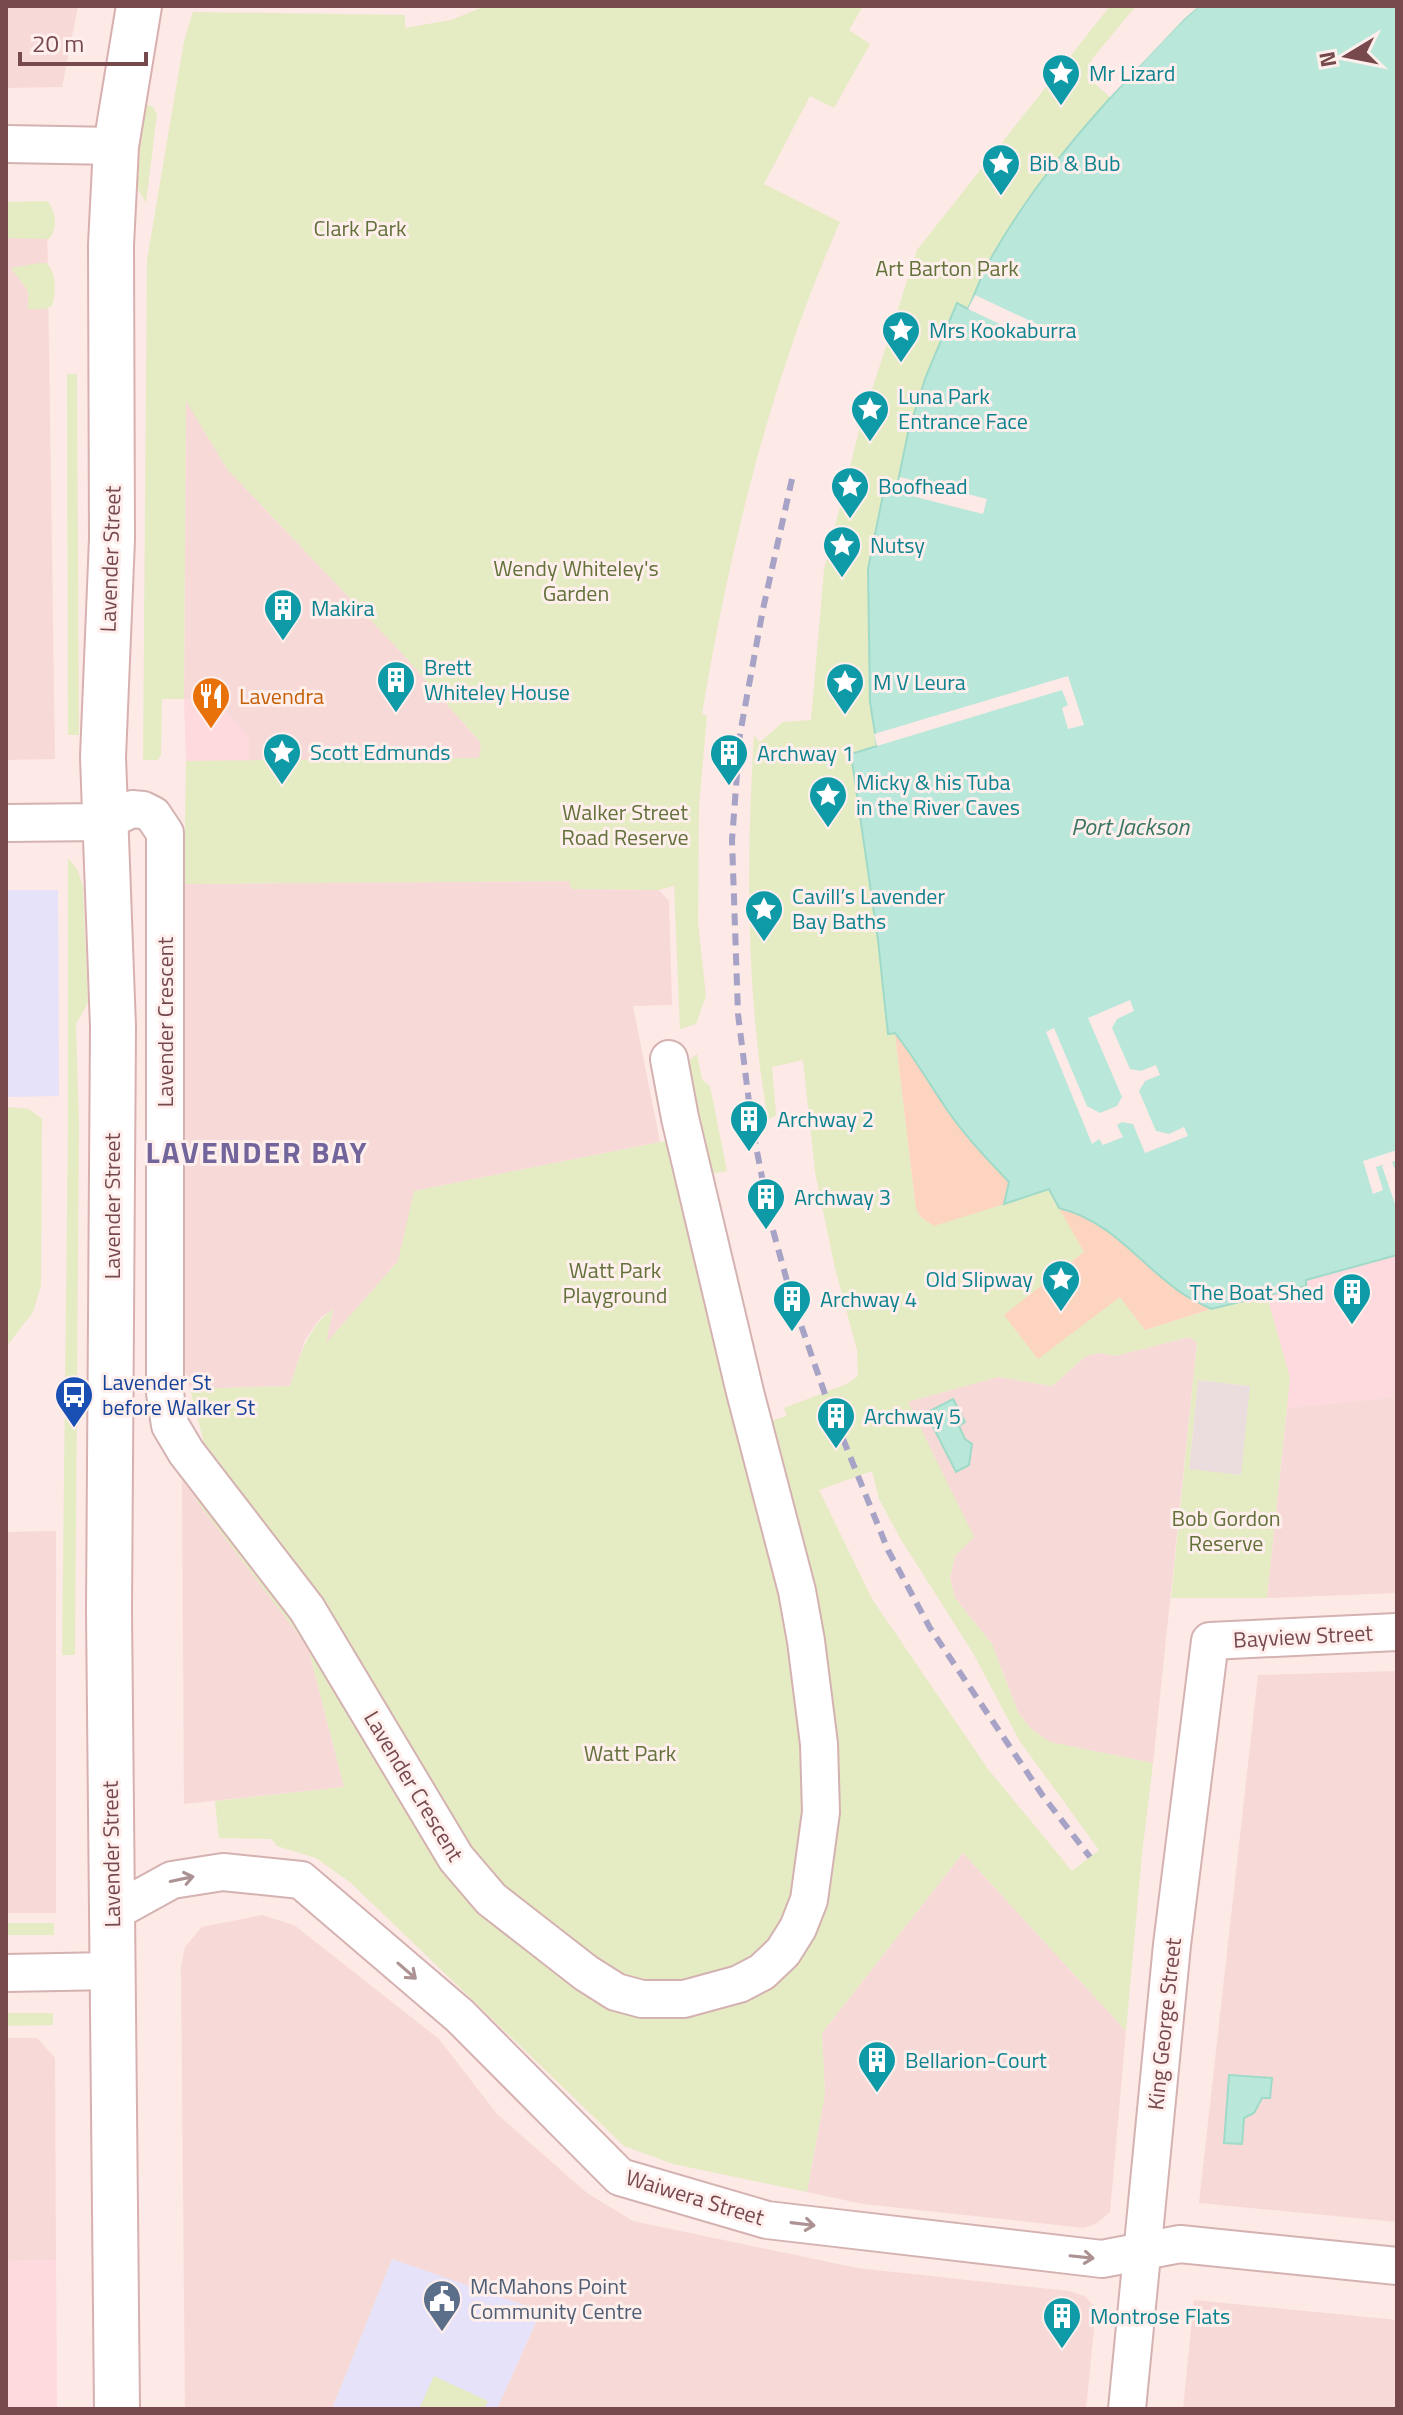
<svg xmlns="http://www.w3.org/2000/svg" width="1403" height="2415" viewBox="0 0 1403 2415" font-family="'Titillium Web',sans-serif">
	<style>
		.residential { fill: #f7dad7 }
		.commercial { fill: #fed9de }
		.industrial { fill: #ebdddd }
		.education { fill: #e6e2f9 }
		.green { fill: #e5ebc3; fill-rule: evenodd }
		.sand { fill: #fdd4bf }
		.water { fill: #b9e7da; stroke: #9fdac9; stroke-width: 2 }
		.pier { fill: #fde9e6 }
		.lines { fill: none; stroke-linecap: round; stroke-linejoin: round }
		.street-casing { stroke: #d4b2b1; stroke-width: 40 }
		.secondary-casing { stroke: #d9b0b0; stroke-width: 48 }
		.street { stroke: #fff; stroke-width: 36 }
		.secondary { stroke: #fff; stroke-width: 44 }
		.rail { stroke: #a6a3c7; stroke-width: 6; stroke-dasharray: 12 8; stroke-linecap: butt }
		.oneway { stroke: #ad9294 }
		.labels { text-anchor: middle; stroke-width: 6; stroke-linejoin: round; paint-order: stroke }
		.culture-label { font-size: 22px; fill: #0d838f; stroke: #ffefec; text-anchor: start }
		.park-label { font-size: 22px; fill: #63713b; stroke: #ffefec }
		.street-label { font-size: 22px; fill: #77494d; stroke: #ffefec }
		.food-label { font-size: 22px; fill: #c56008; stroke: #ffefec; text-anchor: start }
		.transit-label { font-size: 22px; fill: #164399; stroke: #ffefec; text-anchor: start }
		.service-label { font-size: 22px; fill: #4e5e75; stroke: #ffefec; text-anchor: start }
		.water-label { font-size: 24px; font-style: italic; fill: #3a7665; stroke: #ffefec }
		.district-label { font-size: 30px; font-weight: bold; letter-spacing: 2px; fill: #71659b; stroke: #ffefec }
	</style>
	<rect width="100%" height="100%" fill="#fde9e6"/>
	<!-- residential -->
	<g class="residential">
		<polygon points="6,6 78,6 62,87 6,88"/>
		<polygon points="6,211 47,211 55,759 6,760"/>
		<polygon points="186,399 227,469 400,651 481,743 480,758 249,761 249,737 184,699"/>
		<polygon points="570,881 572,889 659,890 669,901 672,1005 633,1006 660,1142 415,1191 398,1261 325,1345 333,1310 321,1317 305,1340 290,1386 190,1389 184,1366 184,884"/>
		<polygon points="1190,1337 1197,1343 1153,1763 1050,1742 1031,1729 1018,1712 992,1644 955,1598 950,1578 955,1556 907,1402 998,1377 1052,1386 1086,1356 1100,1353 1115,1356"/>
		<polygon points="1397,1397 1397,1593 1267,1598 1287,1408"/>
		<polygon points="182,1480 308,1647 344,1787 184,1804"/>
		<polygon points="56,1531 56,1913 6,1913 6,1532"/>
		<polygon points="1397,1671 1397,2222 1199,2203 1258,1675"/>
		<polygon points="963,1853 1126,2031 1110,2212 1097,2223 1084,2228 863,2204 807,2192 825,2094 822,2033"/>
		<polygon points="262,1915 294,1925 439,2039 497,2114 587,2193 633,2221 857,2268 1069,2291 1085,2296 1096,2309 1086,2409 497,2409 541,2311 393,2260 332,2409 185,2409 181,1967 185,1947 202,1927"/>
		<polygon points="6,2038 37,2038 55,2058 56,2260 6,2261"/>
		<polygon points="1194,2300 1397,2320 1397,2409 1183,2409"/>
	</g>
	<!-- commercial -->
	<g class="commercial">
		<polygon points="184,699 205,699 226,712 249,737 249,761 186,761"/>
		<polygon points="1397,1255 1397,1397 1287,1408 1290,1378 1267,1296 1306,1286 1306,1280"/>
		<polygon points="56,2260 57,2409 6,2409 6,2261"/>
	</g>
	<!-- industrial -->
	<polygon class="industrial" points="1198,1380 1250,1386 1242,1475 1189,1470"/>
	<!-- education -->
	<g class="education">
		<polygon points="6,890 58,890 59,1096 6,1097"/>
		<polygon points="392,2259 541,2311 497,2409 332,2409"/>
	</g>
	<!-- green -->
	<g class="green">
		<path d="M486,6H863L849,30L870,44L834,108L810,96L764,184L840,222C771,378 730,546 702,714L707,716L699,805L698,923L706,996L696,1024L680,1029L674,886L659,890L571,889L569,881L184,884L186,761L479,758L481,743L400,651L227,469L186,401L184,699H162L161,755L158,760H143L147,260L184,41L193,12L405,15V28L451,20Z"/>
		<path d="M1110,6H1136L1092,59L1087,77L1110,97L1023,206L984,272L968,309L957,304L926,375L908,433L896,492L885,490L874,734L877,746L878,940L888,1033H895L916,1209L921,1217L934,1226L1049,1188L1084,1252L1005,1315L1120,1297L1145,1330L1211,1309L1267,1296L1290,1378L1267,1598H1171L1197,1343L1190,1337L1115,1356L1100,1353L1086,1356L1052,1386L998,1377L908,1402L974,1537L955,1556L950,1578L955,1598L992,1644L1018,1712L1031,1729L1050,1742L1153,1763L1142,1854L1126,2031L963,1853L822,2033L825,2094L807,2192L673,2164L624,2146L351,1883L316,1858L277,1846L272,1839L219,1838L215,1801L344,1787L308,1647L196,1500L211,1470L190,1389L290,1386C300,1356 307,1328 333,1309L326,1343L398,1261L414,1191L671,1140L755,1426L787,1416L784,1408L847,1384L858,1376L857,1350L835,1268L815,1172L803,1060L772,1067L776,1115L768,1120C746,994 746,864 754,736L760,742L783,722L811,720L824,570L860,427L917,250ZM1198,1380L1250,1386L1241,1475L1189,1469ZM872,1471L879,1499L900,1538L973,1653L1019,1740L1099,1850L1072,1871L988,1769L872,1599L819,1490Z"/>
		<polygon points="146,105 152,106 157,114 146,203 134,182"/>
		<path d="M46,201L49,203C56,214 58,228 49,239L6,238V202Z"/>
		<path d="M39,263H46C57,271 56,294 52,306L46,309H28V291L11,268Z"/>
		<polygon points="67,374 77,374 79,735 68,735"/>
		<polygon points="68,858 77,869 83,886 88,1003 76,1024 79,1126 75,1655 62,1655 68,1126"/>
		<polygon points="697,1054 702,1080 710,1086 727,1171 715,1173 707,1171 687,1062"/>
		<polygon points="6,1107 29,1109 42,1119 41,1285 33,1312 6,1347"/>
		<rect x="6" y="1923" width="48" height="12"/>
		<polygon points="6,2013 53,2013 53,2025 6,2026"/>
		<polygon points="434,2376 488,2401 484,2409 419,2409"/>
	</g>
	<!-- sand -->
	<g class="sand">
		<path d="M895,1033C915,1058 930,1085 948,1111C966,1137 987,1159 1009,1182L1004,1204L934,1226L921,1217L916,1209Z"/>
		<path d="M1059,1208C1114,1222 1139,1264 1183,1294C1192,1300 1202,1304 1211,1309L1145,1330L1120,1297L1038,1359L1004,1315L1084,1252Z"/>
	</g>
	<!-- water -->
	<g class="water">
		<path d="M1199,6H1397V1255L1306,1280V1286L1211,1309C1202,1304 1192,1300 1183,1294C1139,1264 1114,1222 1059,1208L1049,1189L1004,1204L1009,1182C987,1159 966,1137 948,1111C930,1085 915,1058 895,1033L888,1034L878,940L851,754L877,746L870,702L868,569L884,490L896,491L908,433L926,376L957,303L968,309C974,296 979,282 985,269C1024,196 1078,132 1134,72C1155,49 1175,26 1199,6Z"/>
		<polygon points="953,1399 965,1422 959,1426 965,1439 972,1444 969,1465 956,1472 926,1413"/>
		<polygon points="1229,2075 1272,2078 1270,2098 1262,2098 1254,2113 1244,2118 1242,2144 1224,2143"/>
	</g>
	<!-- pier -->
	<g class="pier">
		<polygon points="1193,6 1199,6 1184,19 1110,97 1107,95"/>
		<polygon points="975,295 1039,325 1033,340 968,309"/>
		<polygon points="900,477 987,499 983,514 896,492"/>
		<polygon points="1068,676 1084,725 1068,729 1062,708 1068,705 1062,690 877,746 874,734"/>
		<polygon points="1130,1000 1134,1011 1117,1019 1112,1028 1130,1069 1141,1071 1156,1065 1160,1075 1145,1081 1139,1091 1156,1131 1169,1134 1184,1127 1188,1136 1145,1153 1133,1124 1122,1122 1117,1125 1123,1137 1103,1145 1099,1139 1092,1144 1046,1032 1054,1028 1087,1106 1100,1113 1117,1106 1122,1097 1088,1018"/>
		<polygon points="1397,1150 1397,1160 1392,1162 1397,1174 1397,1210 1382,1166 1386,1164 1376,1167 1383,1190 1373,1194 1363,1161"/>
	</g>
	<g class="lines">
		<defs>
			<g id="street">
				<polyline points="6,144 116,146"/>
				<polyline points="6,823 104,822 132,809 143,810 153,815 165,833 165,1393 170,1425 186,1452 307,1609 456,1858 491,1899 586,1973 616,1992 642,1999 684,1999 739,1984 762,1972 783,1952 798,1928 809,1900 821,1812 819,1744 806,1641 797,1591 745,1392 680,1118 669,1059"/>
				<polyline points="112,1913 172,1880 223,1872 301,1880 460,2016 620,2177 767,2220 1102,2259 1180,2244 1397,2266"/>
				<polyline points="6,1973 112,1971"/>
				<polyline points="1127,2409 1172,1945 1210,1641 1397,1632"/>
			</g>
			<polyline id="secondary" points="117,2409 109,1611 113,1027 103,757 112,539 111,245 116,146 139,6"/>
		</defs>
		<!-- street casing -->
		<use href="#street" class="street-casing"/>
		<!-- secondary casing -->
		<use href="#secondary" class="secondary-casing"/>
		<!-- street -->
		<use href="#street" class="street"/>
		<!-- secondary -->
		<use href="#secondary" class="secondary"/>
		<!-- rail -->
		<polyline class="rail" points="792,479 763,609 740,734 732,840 738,1014 752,1126 771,1223 792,1299 826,1397 888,1550 930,1628 1043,1796 1090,1857"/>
	</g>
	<!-- one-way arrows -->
	<defs><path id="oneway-shaft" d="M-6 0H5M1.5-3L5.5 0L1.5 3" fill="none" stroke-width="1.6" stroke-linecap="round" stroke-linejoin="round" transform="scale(2)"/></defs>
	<g class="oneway">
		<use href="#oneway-shaft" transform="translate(182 1879) rotate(-12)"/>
		<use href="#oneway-shaft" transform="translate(407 1971) rotate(41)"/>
		<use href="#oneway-shaft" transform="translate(803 2224) rotate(7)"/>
		<use href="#oneway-shaft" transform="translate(1082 2257) rotate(6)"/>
	</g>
	<!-- icons -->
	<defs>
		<symbol id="sight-pin" viewBox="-11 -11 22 30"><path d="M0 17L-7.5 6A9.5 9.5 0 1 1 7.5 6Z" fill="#0f9aa8" stroke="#ffefec"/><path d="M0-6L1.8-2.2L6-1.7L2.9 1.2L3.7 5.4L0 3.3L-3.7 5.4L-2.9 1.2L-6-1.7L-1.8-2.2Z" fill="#fff"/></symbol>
		<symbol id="building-pin" viewBox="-11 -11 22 30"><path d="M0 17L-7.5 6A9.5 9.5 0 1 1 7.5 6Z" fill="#0f9aa8" stroke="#ffefec"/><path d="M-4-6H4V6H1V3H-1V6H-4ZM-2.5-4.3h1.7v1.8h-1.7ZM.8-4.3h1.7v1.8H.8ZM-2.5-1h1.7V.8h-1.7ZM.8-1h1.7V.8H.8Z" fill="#fff"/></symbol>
		<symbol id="restaurant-pin" viewBox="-11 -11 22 30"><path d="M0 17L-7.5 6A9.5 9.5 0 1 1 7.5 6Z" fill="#e8710a" stroke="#ffefec"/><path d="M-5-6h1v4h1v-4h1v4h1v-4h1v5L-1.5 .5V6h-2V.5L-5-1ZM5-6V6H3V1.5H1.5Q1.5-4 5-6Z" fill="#fff"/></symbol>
		<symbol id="bus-pin" viewBox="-11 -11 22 30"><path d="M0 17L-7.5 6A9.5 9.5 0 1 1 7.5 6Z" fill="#1a4fb4" stroke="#ffefec"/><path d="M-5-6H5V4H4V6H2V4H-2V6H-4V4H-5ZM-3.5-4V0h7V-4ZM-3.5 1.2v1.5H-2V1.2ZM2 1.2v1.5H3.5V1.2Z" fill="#fff"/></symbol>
		<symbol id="civic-pin" viewBox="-11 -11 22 30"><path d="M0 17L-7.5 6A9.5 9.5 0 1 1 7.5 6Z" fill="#5c6f8a" stroke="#ffefec"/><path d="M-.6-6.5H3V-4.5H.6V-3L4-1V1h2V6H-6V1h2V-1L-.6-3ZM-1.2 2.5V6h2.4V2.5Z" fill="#fff"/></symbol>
	</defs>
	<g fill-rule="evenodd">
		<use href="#sight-pin" x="1039" y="51" width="44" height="60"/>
		<use href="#sight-pin" x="979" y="141" width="44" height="60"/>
		<use href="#sight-pin" x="879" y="308" width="44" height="60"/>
		<use href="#sight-pin" x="848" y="387" width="44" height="60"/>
		<use href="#sight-pin" x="828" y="464" width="44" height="60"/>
		<use href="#sight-pin" x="820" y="523" width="44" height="60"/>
		<use href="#building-pin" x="261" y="586" width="44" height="60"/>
		<use href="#building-pin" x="374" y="658" width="44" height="60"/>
		<use href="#sight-pin" x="823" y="660" width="44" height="60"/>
		<use href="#restaurant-pin" x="189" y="674" width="44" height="60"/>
		<use href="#sight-pin" x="260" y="730" width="44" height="60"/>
		<use href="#building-pin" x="707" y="731" width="44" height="60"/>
		<use href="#sight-pin" x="806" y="773" width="44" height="60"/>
		<use href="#sight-pin" x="742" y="887" width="44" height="60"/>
		<use href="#building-pin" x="727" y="1097" width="44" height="60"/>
		<use href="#building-pin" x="744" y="1175" width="44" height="60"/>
		<use href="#sight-pin" x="1039" y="1257" width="44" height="60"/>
		<use href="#building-pin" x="1330" y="1270" width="44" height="60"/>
		<use href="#building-pin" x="770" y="1277" width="44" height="60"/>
		<use href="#bus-pin" x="52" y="1373" width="44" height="60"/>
		<use href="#building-pin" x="814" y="1394" width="44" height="60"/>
		<use href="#building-pin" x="855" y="2038" width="44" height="60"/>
		<use href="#civic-pin" x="420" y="2277" width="44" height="60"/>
		<use href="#building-pin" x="1040" y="2294" width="44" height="60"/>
	</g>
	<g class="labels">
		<!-- culture labels -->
		<g class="culture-label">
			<text x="1089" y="81">Mr Lizard</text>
			<text x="1029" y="171">Bib &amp; Bub</text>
			<text x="929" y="338">Mrs Kookaburra</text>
			<text x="898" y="404">Luna Park<tspan x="898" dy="25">Entrance Face</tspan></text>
			<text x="878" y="494">Boofhead</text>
			<text x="870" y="553">Nutsy</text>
			<text x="311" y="616">Makira</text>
			<text x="424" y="675">Brett<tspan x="424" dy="25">Whiteley House</tspan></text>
			<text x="873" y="690">M V Leura</text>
			<text x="310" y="760">Scott Edmunds</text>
			<text x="757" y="761">Archway 1</text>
			<text x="856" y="790">Micky &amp; his Tuba<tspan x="856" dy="25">in the River Caves</tspan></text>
			<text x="792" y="904">Cavill’s Lavender<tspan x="792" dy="25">Bay Baths</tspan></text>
			<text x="777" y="1127">Archway 2</text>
			<text x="794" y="1205">Archway 3</text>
			<text x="1033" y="1287" text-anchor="end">Old Slipway</text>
			<text x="1324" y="1300" text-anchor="end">The Boat Shed</text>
			<text x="820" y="1307">Archway 4</text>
			<text x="864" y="1424">Archway 5</text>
			<text x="905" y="2068">Bellarion-Court</text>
			<text x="1090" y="2324">Montrose Flats</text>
		</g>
		<!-- park labels -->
		<g class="park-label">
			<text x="360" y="236">Clark Park</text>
			<text x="947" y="276">Art Barton Park</text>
			<text x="576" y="576">Wendy Whiteley's<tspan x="576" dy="25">Garden</tspan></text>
			<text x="625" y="820">Walker Street<tspan x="625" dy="25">Road Reserve</tspan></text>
			<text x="615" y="1278">Watt Park<tspan x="615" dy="25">Playground</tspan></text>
			<text x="1226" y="1526">Bob Gordon<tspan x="1226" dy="25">Reserve</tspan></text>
			<text x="630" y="1761">Watt Park</text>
		</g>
		<!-- street labels -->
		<g class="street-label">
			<text transform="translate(110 559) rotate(-88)" y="8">Lavender Street</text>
			<text transform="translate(165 1022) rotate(-90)" y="8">Lavender Crescent</text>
			<text transform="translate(112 1206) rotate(-90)" y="8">Lavender Street</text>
			<text transform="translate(1303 1636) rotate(-3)" y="8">Bayview Street</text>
			<text transform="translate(414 1786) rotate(59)" y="8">Lavender Crescent</text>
			<text transform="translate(111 1854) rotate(-91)" y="8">Lavender Street</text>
			<text transform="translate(1164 2024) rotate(-84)" y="8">King George Street</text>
			<text transform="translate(695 2197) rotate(17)" y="8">Waiwera Street</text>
		</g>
		<!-- food labels -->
		<g class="food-label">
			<text x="239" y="704">Lavendra</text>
		</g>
		<!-- transit labels -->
		<g class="transit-label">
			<text x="102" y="1390">Lavender St<tspan x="102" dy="25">before Walker St</tspan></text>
		</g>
		<!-- service labels -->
		<g class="service-label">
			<text x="470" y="2294">McMahons Point<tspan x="470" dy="25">Community Centre</tspan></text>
		</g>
		<!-- water labels -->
		<g class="water-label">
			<text x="1130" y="835">Port Jackson</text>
		</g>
		<!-- district labels -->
		<g class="district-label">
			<text x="257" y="1163">LAVENDER BAY</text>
		</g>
	</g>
	<!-- border -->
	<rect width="1403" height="2415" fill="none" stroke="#77494d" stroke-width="16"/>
	<!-- north arrow -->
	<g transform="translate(1347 56) rotate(260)" stroke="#ffefec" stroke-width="6" paint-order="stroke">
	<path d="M0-6L14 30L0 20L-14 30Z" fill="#77494d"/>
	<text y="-12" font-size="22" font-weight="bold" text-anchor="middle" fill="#77494d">N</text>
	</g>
	<!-- scale -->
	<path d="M20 52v12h126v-12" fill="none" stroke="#77494d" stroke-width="4"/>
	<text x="32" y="52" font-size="24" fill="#77494d" stroke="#ffefec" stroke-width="6" paint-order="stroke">20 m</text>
</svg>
